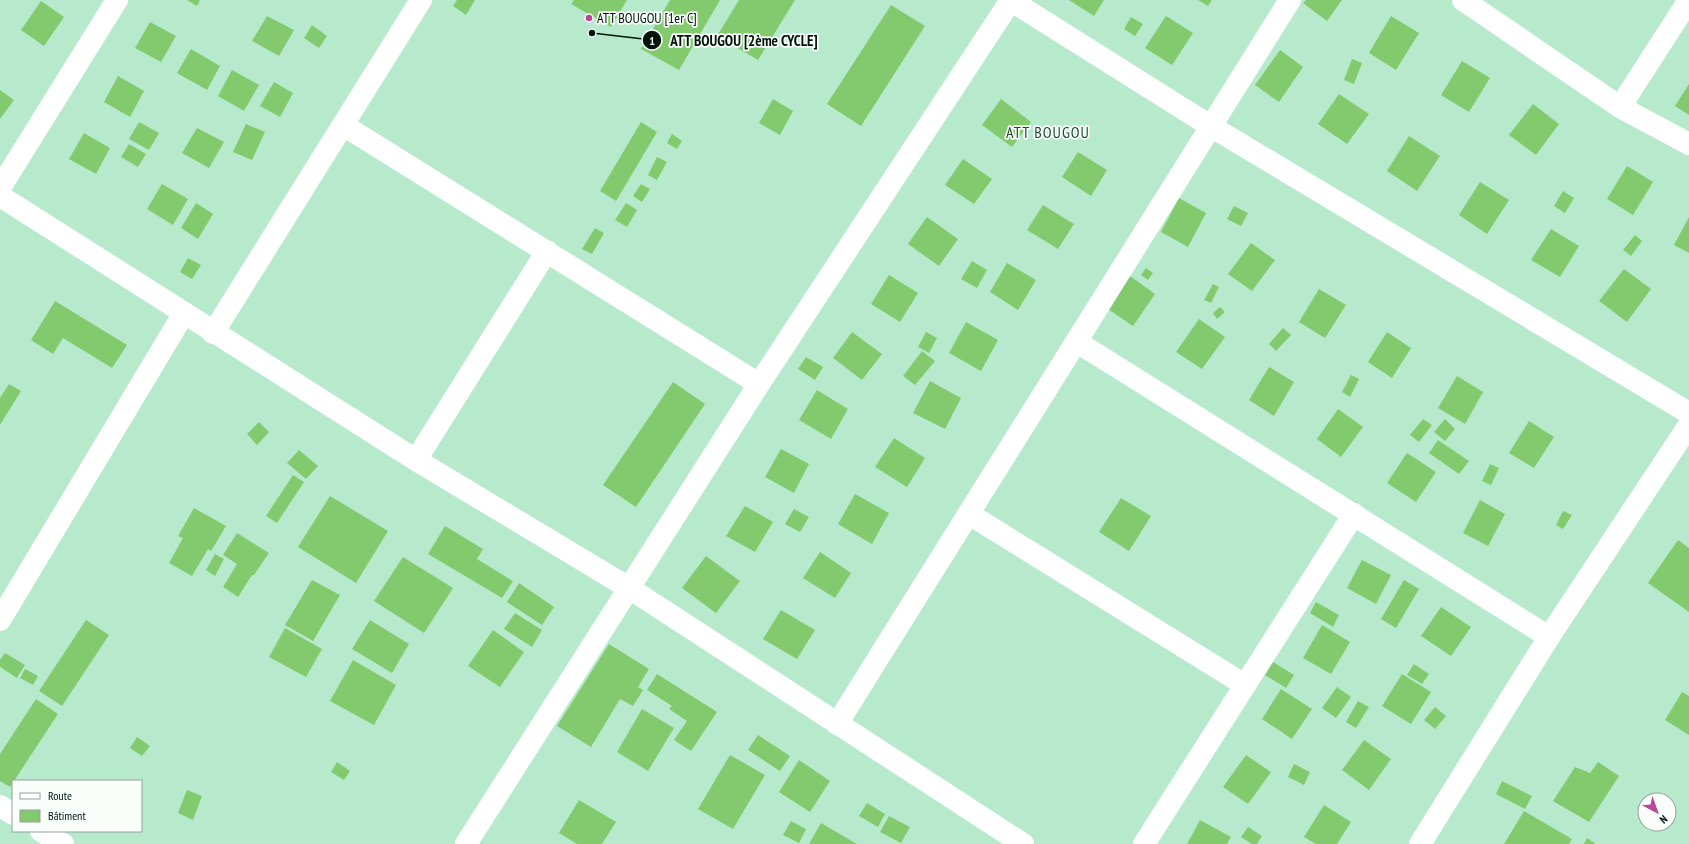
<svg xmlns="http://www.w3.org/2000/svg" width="1689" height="844" viewBox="0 0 1689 844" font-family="'PT Sans Narrow',sans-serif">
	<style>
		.building { fill: #83ca6f }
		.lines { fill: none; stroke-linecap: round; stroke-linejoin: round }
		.street { stroke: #fff; stroke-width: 22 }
		.poi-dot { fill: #bc469e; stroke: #f9fefb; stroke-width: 1.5 }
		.labels { text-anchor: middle; stroke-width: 3.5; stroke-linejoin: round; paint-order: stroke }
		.poi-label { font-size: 14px; fill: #03140a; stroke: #f9fefb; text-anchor: start }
		.quarter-label { font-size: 16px; letter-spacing: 1px; fill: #1c4c34; stroke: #f9fefb }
		.leader { fill: none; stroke: #03140a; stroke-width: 1.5 }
		.callout-dot { fill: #03140a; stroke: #f9fefb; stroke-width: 1.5 }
		.mark-label { font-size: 12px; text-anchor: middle; font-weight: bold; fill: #fff }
		.callout-label { font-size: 15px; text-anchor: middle; font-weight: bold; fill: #03140a; stroke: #f9fefb; stroke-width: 3.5; stroke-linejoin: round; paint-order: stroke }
	</style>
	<rect width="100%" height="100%" fill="#b7eacc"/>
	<!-- building -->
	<g class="building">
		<polygon points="187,0 200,0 197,6"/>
		<polygon points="457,0 475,0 466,15 453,6"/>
		<polygon points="574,0 627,0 611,27 571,4"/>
		<polygon points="670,0 720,0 679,70 641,49"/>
		<polygon points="739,0 795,0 758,60 717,36"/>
		<polygon points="1069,0 1104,0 1094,16"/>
		<polygon points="1198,0 1212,0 1208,6"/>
		<polygon points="1306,0 1342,0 1327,21 1303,3"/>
		<polygon points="41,1 64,17 44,46 21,30"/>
		<polygon points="891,5 925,26 861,126 827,104"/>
		<polygon points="267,16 294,30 279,56 252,41"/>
		<polygon points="1166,16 1193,33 1172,65 1145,48"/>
		<polygon points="1391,16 1419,33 1396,70 1369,53"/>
		<polygon points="1131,17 1143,24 1135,36 1124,29"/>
		<polygon points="150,22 176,36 161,62 135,48"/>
		<polygon points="312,25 327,36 319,48 304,38"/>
		<polygon points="191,49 220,66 207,90 177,73"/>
		<polygon points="1280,50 1303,67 1279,102 1255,85"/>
		<polygon points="1352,59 1362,63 1354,84 1344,80"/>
		<polygon points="1462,61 1490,78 1469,112 1441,95"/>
		<polygon points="232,70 259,85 244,111 218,96"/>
		<polygon points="118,76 144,91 130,117 104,102"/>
		<polygon points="274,82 293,93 280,117 260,106"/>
		<polygon points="1689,84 1689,115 1675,106"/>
		<polygon points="0,90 14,100 0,119"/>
		<polygon points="1339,94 1369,114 1347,144 1318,124"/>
		<polygon points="773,99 793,111 780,135 759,123"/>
		<polygon points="1001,99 1031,122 1012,147 982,125"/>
		<polygon points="1533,104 1559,124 1536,155 1509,135"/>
		<polygon points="139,122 159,133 149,150 129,139"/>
		<polygon points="641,122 657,132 616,201 600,191"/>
		<polygon points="246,124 265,132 252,160 233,152"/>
		<polygon points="197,128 224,142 209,168 182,153"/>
		<polygon points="84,133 110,148 96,174 69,159"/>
		<polygon points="672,134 682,141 677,149 667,143"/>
		<polygon points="1409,136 1440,156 1417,191 1387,171"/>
		<polygon points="129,144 146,154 138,167 121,157"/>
		<polygon points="1078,152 1107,170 1091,196 1062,177"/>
		<polygon points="657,157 667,162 657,180 648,175"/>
		<polygon points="963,159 992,179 974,204 945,185"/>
		<polygon points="1627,166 1653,182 1633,215 1607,199"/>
		<polygon points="1480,182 1509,200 1487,234 1459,215"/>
		<polygon points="162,184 188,199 173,225 147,209"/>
		<polygon points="641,184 650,189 642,202 633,196"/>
		<polygon points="1563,191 1574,198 1565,213 1554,206"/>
		<polygon points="1179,198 1206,213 1188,247 1161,232"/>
		<polygon points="196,203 213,214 198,239 181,228"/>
		<polygon points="626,203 637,210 627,227 615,220"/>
		<polygon points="1043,205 1074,224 1058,249 1027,230"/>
		<polygon points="1234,206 1248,213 1241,226 1227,219"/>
		<polygon points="927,217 958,239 939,266 908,244"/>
		<polygon points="1689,217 1689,253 1674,245"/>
		<polygon points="595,228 604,233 592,254 582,249"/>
		<polygon points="1551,229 1579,246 1560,277 1531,260"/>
		<polygon points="1635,235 1642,241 1631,256 1623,250"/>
		<polygon points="1251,243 1275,260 1252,291 1228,274"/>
		<polygon points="188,258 201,265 192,279 180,272"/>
		<polygon points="972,261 987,270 977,288 961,279"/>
		<polygon points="1007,263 1036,280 1018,310 990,292"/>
		<polygon points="1146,268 1153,273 1148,280 1141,275"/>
		<polygon points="1624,269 1651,289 1627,322 1599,301"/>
		<polygon points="889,275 918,293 900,322 871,304"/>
		<polygon points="1130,276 1155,294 1133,326 1108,309"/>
		<polygon points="1213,284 1219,287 1211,303 1204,300"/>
		<polygon points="1319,289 1346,305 1325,338 1299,322"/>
		<polygon points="55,301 127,345 112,368 63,338 53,354 31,340"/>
		<polygon points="1220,307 1225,312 1217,319 1213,313"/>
		<polygon points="1199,319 1225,337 1202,369 1176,352"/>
		<polygon points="966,322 998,340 981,371 949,353"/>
		<polygon points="1283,328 1291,335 1276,351 1269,344"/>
		<polygon points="852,332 882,354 862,380 833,358"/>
		<polygon points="926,332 937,338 929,353 918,347"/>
		<polygon points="1387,332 1411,348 1392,378 1368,362"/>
		<polygon points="922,351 935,361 915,385 903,376"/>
		<polygon points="806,357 823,367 815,380 798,369"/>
		<polygon points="1269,367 1294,382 1274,416 1249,400"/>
		<polygon points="1351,375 1359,379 1350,397 1342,392"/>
		<polygon points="1457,376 1483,392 1465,424 1438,408"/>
		<polygon points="930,381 961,398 945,429 913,413"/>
		<polygon points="673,382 705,404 636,507 603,485"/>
		<polygon points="9,384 21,391 0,425 0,398"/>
		<polygon points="817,390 848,409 831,439 799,420"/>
		<polygon points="1338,409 1363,427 1341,457 1317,439"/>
		<polygon points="1423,419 1432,425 1419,442 1410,435"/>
		<polygon points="1445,419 1455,429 1445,441 1434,432"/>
		<polygon points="1529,421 1554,437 1534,468 1509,453"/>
		<polygon points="259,422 269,432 257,445 247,434"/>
		<polygon points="894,438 925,458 907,487 875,467"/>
		<polygon points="1438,440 1469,461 1459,474 1429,453"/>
		<polygon points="781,449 809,464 794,493 765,477"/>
		<polygon points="299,450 318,466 306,479 287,463"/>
		<polygon points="1407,453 1436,472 1416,502 1387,483"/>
		<polygon points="1490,464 1499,468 1491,485 1482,481"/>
		<polygon points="293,475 304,482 277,523 266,516"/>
		<polygon points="855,494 889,513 872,544 838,524"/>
		<polygon points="330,496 388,531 356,583 298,547"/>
		<polygon points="1121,498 1151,516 1129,551 1099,532"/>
		<polygon points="1480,500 1505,514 1488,546 1463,533"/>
		<polygon points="745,506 773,522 755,552 726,536"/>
		<polygon points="194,508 226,526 211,551 208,549 192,576 169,563 183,538 178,536"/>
		<polygon points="794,509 809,517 800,532 785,524"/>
		<polygon points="1563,511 1572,515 1563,529 1556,525"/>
		<polygon points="445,526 483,549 477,559 513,581 502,598 428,554"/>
		<polygon points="237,533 269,553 254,575 252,575 238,597 223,587 237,564 223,555"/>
		<polygon points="1678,540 1689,548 1689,612 1648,583"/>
		<polygon points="820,552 851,573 835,598 803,578"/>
		<polygon points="215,554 224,559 215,576 206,570"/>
		<polygon points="706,556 740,581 716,613 682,588"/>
		<polygon points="403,557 453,588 424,633 374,601"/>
		<polygon points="1362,560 1391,575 1376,604 1347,588"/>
		<polygon points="312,580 340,595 313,641 285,625"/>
		<polygon points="1404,580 1419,589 1396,628 1381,619"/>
		<polygon points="519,583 554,607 542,625 507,602"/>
		<polygon points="1316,602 1339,615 1333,627 1310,613"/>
		<polygon points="1441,607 1471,627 1451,656 1421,636"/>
		<polygon points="781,610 815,630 797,659 763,639"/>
		<polygon points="515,613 542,630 532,647 504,629"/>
		<polygon points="86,620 109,635 62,706 39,691"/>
		<polygon points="370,620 409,644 392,673 352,649"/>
		<polygon points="1322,625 1350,642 1331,674 1303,658"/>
		<polygon points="285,628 322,649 306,677 269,657"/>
		<polygon points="493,630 524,652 500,687 468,666"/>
		<polygon points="609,644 649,669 638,687 643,690 633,706 620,699 591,747 557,726"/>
		<polygon points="5,653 25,665 17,678 0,667 0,660"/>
		<polygon points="353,660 396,685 374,725 330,701"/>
		<polygon points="1273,662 1294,675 1286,688 1265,675"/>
		<polygon points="1414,664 1429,674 1422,684 1407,675"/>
		<polygon points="25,669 38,676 33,685 20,678"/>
		<polygon points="657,674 717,712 691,751 674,740 687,721 669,709 672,706 647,690"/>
		<polygon points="1402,674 1431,692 1411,724 1382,706"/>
		<polygon points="1337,687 1351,697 1336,718 1322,708"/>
		<polygon points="1281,689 1312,709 1292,739 1262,719"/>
		<polygon points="1682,692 1689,696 1689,735 1665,720"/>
		<polygon points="36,699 58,714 10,787 0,781 0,754"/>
		<polygon points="1358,701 1369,707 1356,728 1346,722"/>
		<polygon points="1435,707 1446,716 1435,729 1424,720"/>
		<polygon points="642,709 674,728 648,771 617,752"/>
		<polygon points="758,735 790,756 780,771 748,750"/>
		<polygon points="137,737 150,746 142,756 130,748"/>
		<polygon points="1364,740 1391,759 1369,790 1342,770"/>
		<polygon points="730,755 765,775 733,829 698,809"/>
		<polygon points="1246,755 1271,772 1248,804 1223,787"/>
		<polygon points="799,760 830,781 810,812 779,792"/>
		<polygon points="337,762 350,771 344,780 331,772"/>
		<polygon points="1598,762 1619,776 1589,822 1553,801 1575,767 1590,773"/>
		<polygon points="1294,764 1310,772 1304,785 1288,777"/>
		<polygon points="1502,781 1532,796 1525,809 1496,794"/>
		<polygon points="187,790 202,796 193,820 178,813"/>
		<polygon points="579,800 616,822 602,844 577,844 559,833"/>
		<polygon points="867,803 885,814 878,827 859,816"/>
		<polygon points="1324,805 1351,822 1337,844 1316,844 1304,837"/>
		<polygon points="1524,811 1572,839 1569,844 1504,844"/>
		<polygon points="889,816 910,827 901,843 880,832"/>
		<polygon points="1200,820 1231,837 1227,844 1187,844"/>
		<polygon points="791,821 806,829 799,843 783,835"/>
		<polygon points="821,823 857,844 809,844"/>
		<polygon points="1248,827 1262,836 1257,844 1252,844 1241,837"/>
		<polygon points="1587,838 1596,844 1584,844"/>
	</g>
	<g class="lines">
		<!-- street -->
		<g class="street">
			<polyline points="1010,0 1212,127 1689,413"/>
			<polyline points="1463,0 1620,107 1689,144"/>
			<polyline points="1620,107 1689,0"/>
			<polyline points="343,125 759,384"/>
			<polyline points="0,188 117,0"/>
			<polyline points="0,196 416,460 629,588 1023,844"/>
			<polyline points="213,333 421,0"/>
			<polyline points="1077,342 1549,637"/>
			<polyline points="416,460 547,251"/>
			<polyline points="969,514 1245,685"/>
			<polyline points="0,620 184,313"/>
			<polyline points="837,724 1290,0"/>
			<polyline points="0,806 13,814"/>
			<polyline points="41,831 63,844"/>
			<polyline points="466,844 759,384 1011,0"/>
			<polyline points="1144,844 1354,514"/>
			<polyline points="1420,844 1549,637 1689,425"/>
		</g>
	</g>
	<!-- markers -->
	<circle class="poi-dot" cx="589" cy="18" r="4"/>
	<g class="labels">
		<!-- poi labels -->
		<g class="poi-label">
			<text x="597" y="23">ATT BOUGOU [1er C]</text>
		</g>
		<!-- quarter labels -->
		<g class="quarter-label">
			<text x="1048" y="138">ATT BOUGOU</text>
		</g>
	</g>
	<!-- callouts -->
	<path class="leader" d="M592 33L652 40"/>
	<g class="callout-dot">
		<circle cx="592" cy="33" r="4"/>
		<circle cx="652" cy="40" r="10"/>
	</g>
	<g class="mark-label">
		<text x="652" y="45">1</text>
	</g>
	<g class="callout-label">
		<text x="744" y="46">ATT BOUGOU [2ème CYCLE]</text>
	</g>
	<!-- legend -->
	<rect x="12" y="780" width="130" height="52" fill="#f9fefb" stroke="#97a09b"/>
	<rect x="20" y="793" width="20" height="6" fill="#ffffff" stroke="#97a09b"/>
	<text x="48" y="800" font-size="12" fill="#03140a">Route</text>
	<rect x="20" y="810" width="20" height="12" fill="#83ca6f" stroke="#97a09b"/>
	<text x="48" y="820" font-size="12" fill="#03140a">Bâtiment</text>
	<!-- north arrow -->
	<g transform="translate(1657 812) rotate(139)"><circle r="19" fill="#f9fefb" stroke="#97a09b"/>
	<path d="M0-3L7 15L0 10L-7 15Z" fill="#bc469e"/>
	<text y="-6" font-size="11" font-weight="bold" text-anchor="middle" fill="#03140a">N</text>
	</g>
</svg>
